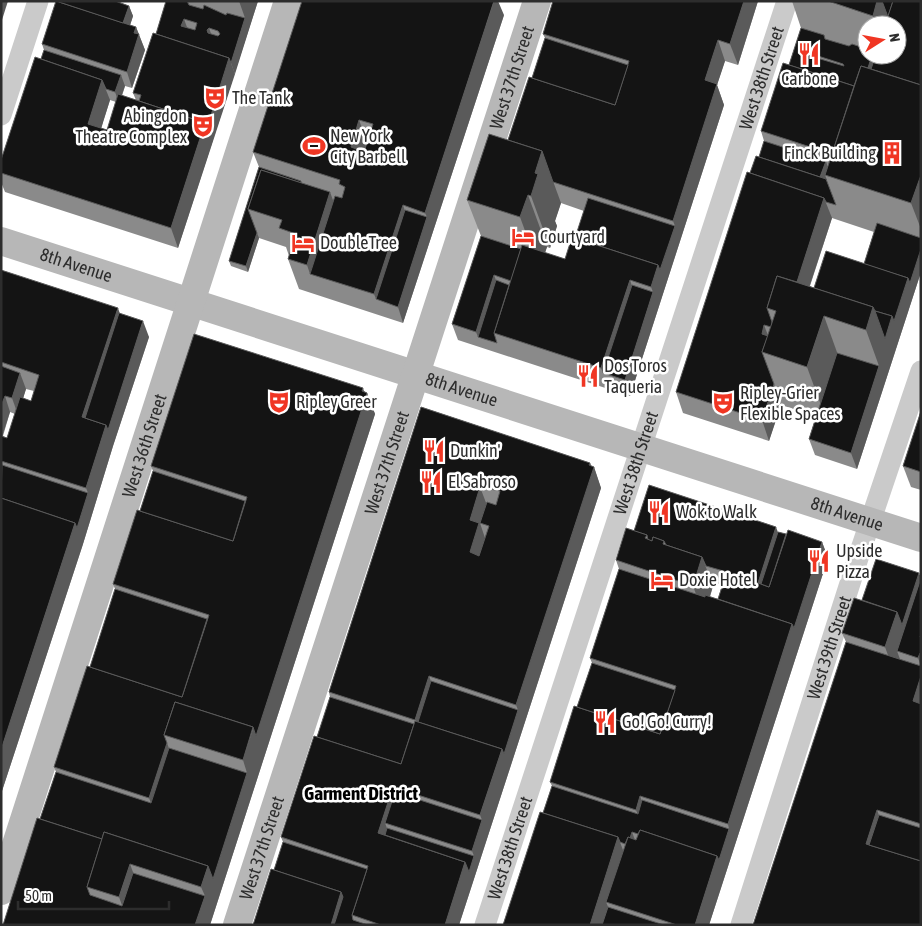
<svg xmlns="http://www.w3.org/2000/svg" width="922" height="926" viewBox="0 0 922 926" font-family="'Asap Condensed',sans-serif">
	<style>
		.lines { fill: none; stroke-linecap: round; stroke-linejoin: round }
		.minor { stroke: #cacaca; stroke-width: 21 }
		.secondary { stroke: #b7b7b7; stroke-width: 28 }
		.wall { fill: #8a8a8a; fill-rule: evenodd }
		.shaded-wall { fill: #5a5a5a }
		.building { fill: #141414; stroke: #5a5a5a; fill-rule: evenodd }
		.labels { text-anchor: middle; stroke-width: 5; stroke-linejoin: round; paint-order: stroke }
		.street-label { font-size: 18px; fill: #2d2d2d; stroke: #fff }
		.poi-label { font-size: 18px; fill: #2d2d2d; stroke: #fff; text-anchor: start }
		.neighbourhood-label { font-size: 19px; font-weight: bold; fill: #000; stroke: #fff }
	</style>
	<rect width="100%" height="100%" fill="#fff"/>
	<g class="lines">
		<!-- minor -->
		<g class="minor">
			<polyline points="1,115 38,1"/>
			<path id="s1" d="M485,925L787,1"/>
			<path id="s2" d="M741,925L859,555L921,371"/>
		</g>
		<!-- secondary -->
		<g class="secondary">
			<path id="s3" d="M1,241L921,538"/>
			<path id="s4" d="M1,891L288,1"/>
			<path id="s5" d="M237,925L537,1"/>
		</g>
	</g>
	<!-- wall -->
	<g class="wall">
		<path d="M60,1H117L129,6L133,16L130,25L136,27L145,50L132,88L125,86L122,96L136,100L133,93L156,34L166,2L163,1H258L178,248L5,192L1,182V160L41,59L44,50L42,44ZM110,100L116,102L107,130L101,128Z"/>
		<path d="M553,1H758L738,65L725,61L717,85L724,105L630,396L458,340L452,324L481,236L467,200L508,140L532,78L545,38L543,34ZM561,203L584,211L575,238L565,259L545,253L547,247L550,248L557,226L555,221Z"/>
		<path d="M792,1H921V272L857,469L815,455L809,439L816,416L781,405L769,441L683,413L676,392L750,173L759,157L764,141L761,131L789,65L801,28ZM867,25H897V55H867ZM832,218L874,232L864,264L814,288L810,286Z"/>
		<polygon points="504,15 403,323 299,289 288,259 289,256 286,247 259,238 248,272 231,266 229,261 259,167 253,152"/>
		<path d="M1,270L119,313L149,337L113,446L83,544L1,794ZM26,389L34,391L31,401L23,398ZM10,412L15,414L7,438L3,436Z"/>
		<polygon points="364,391 367,393 375,414 210,925 3,925 40,819 56,772 54,767 90,667 115,589 113,584 140,511 153,471 151,466"/>
		<polygon points="421,407 590,463 591,466 594,467 601,488 459,925 253,925 274,870 283,842 281,837 317,737 330,697 329,692"/>
		<polygon points="921,411 921,490 911,487 903,466"/>
		<path d="M634,531L778,532L786,534L822,542L828,558L709,925H503L543,813L552,786L550,782L577,707L592,663L590,658L619,569L616,560ZM711,582L722,585L718,599L710,597L713,586Z"/>
		<polygon points="921,578 921,925 753,925 846,642 842,633 862,600"/>
	</g>
	<!-- shaded-wall -->
	<g class="shaded-wall">
		<polygon points="1,1 8,1 1,23"/>
		<polygon points="239,1 258,1 235,74 231,63 245,18"/>
		<polygon points="494,1 498,1 504,15 403,323 398,307 427,217 425,213"/>
		<polygon points="744,1 758,1 738,65 730,44"/>
		<polygon points="877,1 882,1 891,25 876,25 873,16"/>
		<polygon points="129,6 133,16 126,38 122,27"/>
		<polygon points="184,19 188,30 181,26"/>
		<polygon points="136,27 145,50 132,88 127,72 134,33"/>
		<polygon points="209,28 213,39 211,41 207,30"/>
		<polygon points="718,40 725,61 717,85 724,105 630,396 625,380 653,292 651,287 658,265 675,226 673,221 705,80"/>
		<polygon points="872,55 875,55 877,62 859,96"/>
		<polygon points="229,58 235,74 178,248 171,228 205,123"/>
		<polygon points="121,75 125,86 119,103 115,92"/>
		<polygon points="102,80 110,100 96,145 88,124"/>
		<polygon points="359,120 367,141 358,168 351,147"/>
		<polygon points="542,151 561,203 555,221 557,226 550,248 531,196 535,173"/>
		<polygon points="826,161 829,172 825,175 827,180 819,181"/>
		<polygon points="921,175 921,229 911,203"/>
		<polygon points="330,192 341,222 310,274 307,265"/>
		<polygon points="528,195 547,247 539,269 520,217"/>
		<polygon points="824,198 832,218 803,306 796,285"/>
		<polygon points="403,205 410,226 376,299 374,294"/>
		<polygon points="257,233 259,238 248,272 246,266"/>
		<polygon points="921,249 921,272 857,469 851,453 879,366 866,330 873,307 892,316 908,278"/>
		<polygon points="494,275 500,291 478,337 476,332"/>
		<polygon points="630,280 637,301 603,373 601,368"/>
		<polygon points="118,308 125,329 84,422 82,417"/>
		<polygon points="824,316 843,369 826,419 807,367"/>
		<polygon points="143,321 149,337 113,446 83,544 1,794 1,750 75,523 88,493 86,488 106,425"/>
		<polygon points="764,325 772,346 762,334"/>
		<polygon points="20,373 26,389 18,415 12,398"/>
		<polygon points="774,384 781,405 769,441 762,420"/>
		<polygon points="363,388 366,397 367,393 375,414 210,925 195,925 205,896 201,887 208,866 247,773 243,760"/>
		<polygon points="5,396 10,412 1,440 1,406"/>
		<polygon points="590,463 593,470 594,467 601,488 459,925 445,925 465,862 474,856 472,851 482,820 480,815 502,749 518,710 516,705"/>
		<polygon points="480,487 488,508 480,523 487,544 477,573 470,552 470,520"/>
		<polygon points="776,527 782,543 766,590 758,583"/>
		<polygon points="822,542 828,558 709,925 695,925 717,856 729,829 728,824 792,624"/>
		<polygon points="702,557 713,586 704,615 693,586"/>
		<polygon points="919,573 921,578 897,651 901,662 896,677 885,647 897,612"/>
		<polygon points="920,653 921,657 921,666 918,658"/>
		<polygon points="429,676 437,697 427,729 415,720"/>
		<polygon points="921,676 921,721 913,701"/>
		<polygon points="167,743 175,764 157,819 149,798"/>
		<polygon points="393,787 401,808 385,823 391,839 378,833"/>
		<polygon points="640,796 648,817 644,830 636,810"/>
		<polygon points="877,810 885,831 868,848 866,844"/>
		<polygon points="632,832 638,848 628,844"/>
		<polygon points="618,837 626,858 606,902 609,909 604,925 590,925"/>
		<polygon points="130,864 141,894 129,925 119,897"/>
		<polygon points="341,892 349,913 345,925 331,925"/>
	</g>
	<!-- building -->
	<g class="building">
		<polygon points="56,1 136,27 134,33 139,34 127,72 42,44"/>
		<polygon points="60,1 115,1 129,6 123,23 59,2"/>
		<path d="M166,1H187L189,5L203,9L204,5L226,15L227,13L245,18L231,63L229,58L156,34ZM184,19L197,23L195,30L181,26ZM209,28L218,31L220,34L218,36L208,33L207,30Z"/>
		<path d="M302,1H494L425,213L403,205L374,294L310,274L335,196L342,198L345,187L339,184L340,180L253,152ZM359,120L373,124L364,152L351,147Z"/>
		<polygon points="553,1 744,1 730,44 718,40 705,80 717,84 673,221 553,182 542,151 508,140 529,77 615,105 629,61 543,34"/>
		<polygon points="828,1 877,1 873,16"/>
		<polygon points="882,1 893,1 888,17"/>
		<polygon points="893,1 921,1 921,85 871,69 876,55 897,55 897,25 885,25"/>
		<path d="M801,28L824,35L825,39L849,46L852,44L867,49V55H872L868,68L861,66L854,86L789,65ZM818,56L843,64L844,66L817,58Z"/>
		<polygon points="153,33 229,58 207,128 205,123 139,101 141,95 133,93"/>
		<polygon points="545,38 628,65 615,105 532,78"/>
		<polygon points="44,50 121,75 115,92 106,89 102,80 41,59"/>
		<polygon points="35,57 102,80 88,124 107,130 118,94 205,123 171,228 1,173 1,160"/>
		<polygon points="783,63 854,86 832,154 761,131"/>
		<polygon points="861,66 921,85 921,175 911,203 825,175"/>
		<polygon points="489,134 542,151 535,173 538,174 531,196 528,195 520,217 467,200"/>
		<polygon points="764,141 826,161 820,177 759,157"/>
		<polygon points="756,156 826,179 836,205 826,202 824,198 750,173"/>
		<polygon points="259,167 301,181 301,183 261,170 248,209 257,233 246,266 229,261"/>
		<polygon points="261,170 330,192 307,265 288,259 296,234 279,228 282,220 248,209"/>
		<polygon points="747,172 824,198 797,282 777,276 767,308 772,322 771,327 764,325 762,334 768,336 762,352 774,384 762,420 676,392"/>
		<polygon points="588,198 675,226 660,270 658,265 575,238"/>
		<polygon points="405,210 427,217 398,307 376,299"/>
		<polygon points="877,223 921,238 921,249 910,283 908,278 864,264"/>
		<polygon points="481,236 521,249 511,281 494,275 476,332 452,324"/>
		<polygon points="572,237 658,265 651,287 630,280 601,368 494,333 522,245 565,259"/>
		<polygon points="826,251 908,278 894,321 892,316 875,311 873,307 814,288"/>
		<polygon points="1,270 118,308 82,417 106,425 86,488 1,461 1,436 7,438 20,397 31,401 39,375 1,362"/>
		<polygon points="777,276 873,307 866,330 824,316 807,367 762,352 776,311 767,308"/>
		<polygon points="496,280 509,285 494,333 497,343 478,337"/>
		<polygon points="632,285 653,292 625,380 603,373"/>
		<polygon points="875,311 892,316 885,339"/>
		<polygon points="119,313 143,321 108,430 106,425 85,418"/>
		<polygon points="194,334 363,388 362,391 367,393 256,736 253,727 175,702 164,735 167,743 149,798 54,767 87,666 182,697 209,615 113,584 137,510 233,541 247,497 151,466"/>
		<polygon points="837,353 879,366 851,453 809,439"/>
		<polygon points="1,366 20,373 12,398 5,396 1,406"/>
		<path d="M421,407L590,463L589,465L594,467L516,705L429,676L415,720L329,692ZM480,487L500,491L496,505L487,502L480,523L489,526L479,556L470,552L479,523L470,520Z"/>
		<polygon points="921,411 921,472 903,466"/>
		<polygon points="2,465 88,493 77,528 75,523 1,498"/>
		<polygon points="153,471 245,501 233,541 140,511"/>
		<polygon points="649,485 776,527 758,583 769,587 788,530 822,542 794,628 792,624 718,599 727,572 706,566 702,557 666,545 664,541 653,537 652,541 648,540 647,535 634,531"/>
		<polygon points="1,498 75,523 1,750"/>
		<polygon points="626,528 647,535 645,538 652,541 653,537 664,541 663,544 702,557 693,586 616,560"/>
		<polygon points="778,532 786,534 769,587 761,584"/>
		<polygon points="876,559 919,573 902,625 897,612 862,600"/>
		<polygon points="619,569 705,597 705,595 792,624 728,824 640,796 636,810 550,782 574,706 660,734 676,686 590,658"/>
		<polygon points="921,578 921,634 920,637 921,637 921,654 920,653 918,658 897,651"/>
		<polygon points="115,589 207,619 182,697 90,667"/>
		<polygon points="854,598 897,612 885,647 842,633"/>
		<polygon points="846,642 921,666 921,676 913,701 921,704 921,824 877,810 866,844 921,861 921,925 753,925"/>
		<polygon points="592,663 675,690 660,734 577,707"/>
		<polygon points="431,681 518,710 504,754 502,749 418,722"/>
		<polygon points="330,697 414,724 401,764 317,737"/>
		<polygon points="175,702 253,727 243,760 164,735"/>
		<polygon points="415,721 502,749 480,815 393,787 378,833 465,862 445,925 381,925 352,915 368,866 281,837 314,736 401,764"/>
		<polygon points="169,748 247,773 213,879 208,866 104,832 102,839 40,819 56,772 151,803"/>
		<polygon points="552,786 638,814 642,800 729,829 719,860 717,856 640,830 638,834 632,832 630,838 628,837 625,844 620,842 618,837 543,813"/>
		<polygon points="395,792 482,820 472,851 385,823"/>
		<polygon points="540,812 618,837 590,925 503,925"/>
		<polygon points="879,815 921,828 921,861 869,845"/>
		<polygon points="37,818 102,839 87,887 90,895 122,906 133,873 205,896 195,925 3,925"/>
		<polygon points="387,828 474,856 469,872 465,862 385,835"/>
		<polygon points="640,830 717,856 695,925 677,925 606,902 628,837 636,840"/>
		<polygon points="104,832 208,866 201,887 130,864 119,897 87,887"/>
		<polygon points="283,842 367,869 352,915 353,920 368,925 334,925 343,897 341,892 274,870"/>
		<polygon points="271,869 341,892 331,925 253,925"/>
		<polygon points="608,907 664,925 602,925"/>
	</g>
	<!-- icons -->
	<defs>
		<symbol id="restaurant-bare" viewBox="-9 -9 18 18"><path d="M-5-6h1v4h1v-4h1v4h1v-4h1v5L-1.5 .5V6h-2V.5L-5-1ZM5-6V6H3V1.5H1.5Q1.5-4 5-6Z" fill="#f03623" stroke="#fff" stroke-width="2.5" paint-order="stroke"/></symbol>
		<symbol id="theatre-bare" viewBox="-9 -9 18 18"><path d="M-5-5.5Q0-4 5-5.5V0Q5 5 0 6Q-5 5-5 0ZM-3.3-2.5H-1v1.5H-3.3ZM1-2.5H3.3v1.5H1ZM-2.8 1Q0 5.5 2.8 1Z" fill="#f03623" stroke="#fff" stroke-width="2.5" paint-order="stroke"/></symbol>
		<symbol id="stadium-bare" viewBox="-9 -9 18 18"><path d="M0-5a6.5 5 0 1 0 0 10a6.5 5 0 1 0 0-10ZM-3.5-1.8h7v3.6h-7Z" fill="#f03623" stroke="#fff" stroke-width="2.5" paint-order="stroke"/></symbol>
		<symbol id="building-bare" viewBox="-9 -9 18 18"><path d="M-4-6H4V6H1V3H-1V6H-4ZM-2.5-4.3h1.7v1.8h-1.7ZM.8-4.3h1.7v1.8H.8ZM-2.5-1h1.7V.8h-1.7ZM.8-1h1.7V.8H.8Z" fill="#f03623" stroke="#fff" stroke-width="2.5" paint-order="stroke"/></symbol>
		<symbol id="hotel-bare" viewBox="-9 -9 18 18"><path d="M-6-4.5h1.5V1H6V5H4.5V3h-9V5H-6ZM-4 0a1.8 1.8 0 1 1 3.6 0ZM.5 0V-2.5h3Q6-2.5 6 0Z" fill="#f03623" stroke="#fff" stroke-width="2.5" paint-order="stroke"/></symbol>
	</defs>
	<g fill-rule="evenodd">
		<use href="#restaurant-bare" x="793" y="38" width="32" height="32"/>
		<use href="#theatre-bare" x="199" y="82" width="32" height="32"/>
		<use href="#theatre-bare" x="187" y="110" width="32" height="32"/>
		<use href="#stadium-bare" x="298" y="130" width="32" height="32"/>
		<use href="#building-bare" x="876" y="137" width="32" height="32"/>
		<use href="#hotel-bare" x="507" y="221" width="32" height="32"/>
		<use href="#hotel-bare" x="287" y="227" width="32" height="32"/>
		<use href="#restaurant-bare" x="572" y="360" width="32" height="32"/>
		<use href="#theatre-bare" x="263" y="386" width="32" height="32"/>
		<use href="#theatre-bare" x="707" y="387" width="32" height="32"/>
		<use href="#restaurant-bare" x="418" y="435" width="32" height="32"/>
		<use href="#restaurant-bare" x="415" y="466" width="32" height="32"/>
		<use href="#restaurant-bare" x="643" y="496" width="32" height="32"/>
		<use href="#restaurant-bare" x="803" y="545" width="32" height="32"/>
		<use href="#hotel-bare" x="646" y="564" width="32" height="32"/>
		<use href="#restaurant-bare" x="589" y="706" width="32" height="32"/>
	</g>
	<g class="labels">
		<!-- street labels -->
		<g class="street-label">
			<text dy="6" stroke="none"><textPath href="#s5" startOffset="891">West 37th Street</textPath></text>
			<text dy="6" stroke="none"><textPath href="#s1" startOffset="891">West 38th Street</textPath></text>
			<text dy="6" stroke="none"><textPath href="#s3" startOffset="79">8th Avenue</textPath></text>
			<text dy="6" stroke="none"><textPath href="#s3" startOffset="484">8th Avenue</textPath></text>
			<text dy="6" stroke="none"><textPath href="#s4" startOffset="468">West 36th Street</textPath></text>
			<text dy="6" stroke="none"><textPath href="#s5" startOffset="486">West 37th Street</textPath></text>
			<text dy="6" stroke="none"><textPath href="#s1" startOffset="486">West 38th Street</textPath></text>
			<text dy="6" stroke="none"><textPath href="#s3" startOffset="889">8th Avenue</textPath></text>
			<text dy="6" stroke="none"><textPath href="#s2" startOffset="291">West 39th Street</textPath></text>
			<text dy="6" stroke="none"><textPath href="#s5" startOffset="81">West 37th Street</textPath></text>
			<text dy="6" stroke="none"><textPath href="#s1" startOffset="81">West 38th Street</textPath></text>
		</g>
		<!-- poi labels -->
		<g class="poi-label">
			<text x="809" y="85" text-anchor="middle">Carbone</text>
			<text x="232" y="104">The Tank</text>
			<text x="187" y="122" text-anchor="end">Abingdon<tspan x="187" dy="21">Theatre Complex</tspan></text>
			<text x="330" y="142">New York<tspan x="330" dy="21">City Barbell</tspan></text>
			<text x="876" y="159" text-anchor="end">Finck Building</text>
			<text x="540" y="243">Courtyard</text>
			<text x="320" y="249">DoubleTree</text>
			<text x="604" y="372">Dos Toros<tspan x="604" dy="21">Taqueria</tspan></text>
			<text x="740" y="399">Ripley-Grier<tspan x="740" dy="21">Flexible Spaces</tspan></text>
			<text x="296" y="408">Ripley Greer</text>
			<text x="450" y="457">Dunkin'</text>
			<text x="448" y="488">El Sabroso</text>
			<text x="676" y="518">Wok to Walk</text>
			<text x="836" y="557">Upside<tspan x="836" dy="21">Pizza</tspan></text>
			<text x="679" y="586">Doxie Hotel</text>
			<text x="622" y="728">Go! Go! Curry!</text>
		</g>
		<!-- neighbourhood labels -->
		<g class="neighbourhood-label">
			<text x="361" y="800">Garment District</text>
		</g>
	</g>
	<!-- border -->
	<rect width="922" height="926" fill="none" stroke="#2d2d2d" stroke-width="5"/>
	<!-- north arrow -->
	<g transform="translate(882 40) rotate(79)"><circle r="24" fill="#ffffff" stroke="#ababab"/>
	<path d="M0-4L9 19L0 12L-9 19Z" fill="#f03623"/>
	<text y="-8" font-size="14" font-weight="bold" text-anchor="middle" fill="#2d2d2d">N</text>
	</g>
	<!-- scale -->
	<path d="M18 901v8h151v-8" fill="none" stroke="#2d2d2d" stroke-width="2.5"/>
	<text x="25" y="901" font-size="15" fill="#2d2d2d" stroke="#ffffff" stroke-width="4" paint-order="stroke">50 m</text>
</svg>
